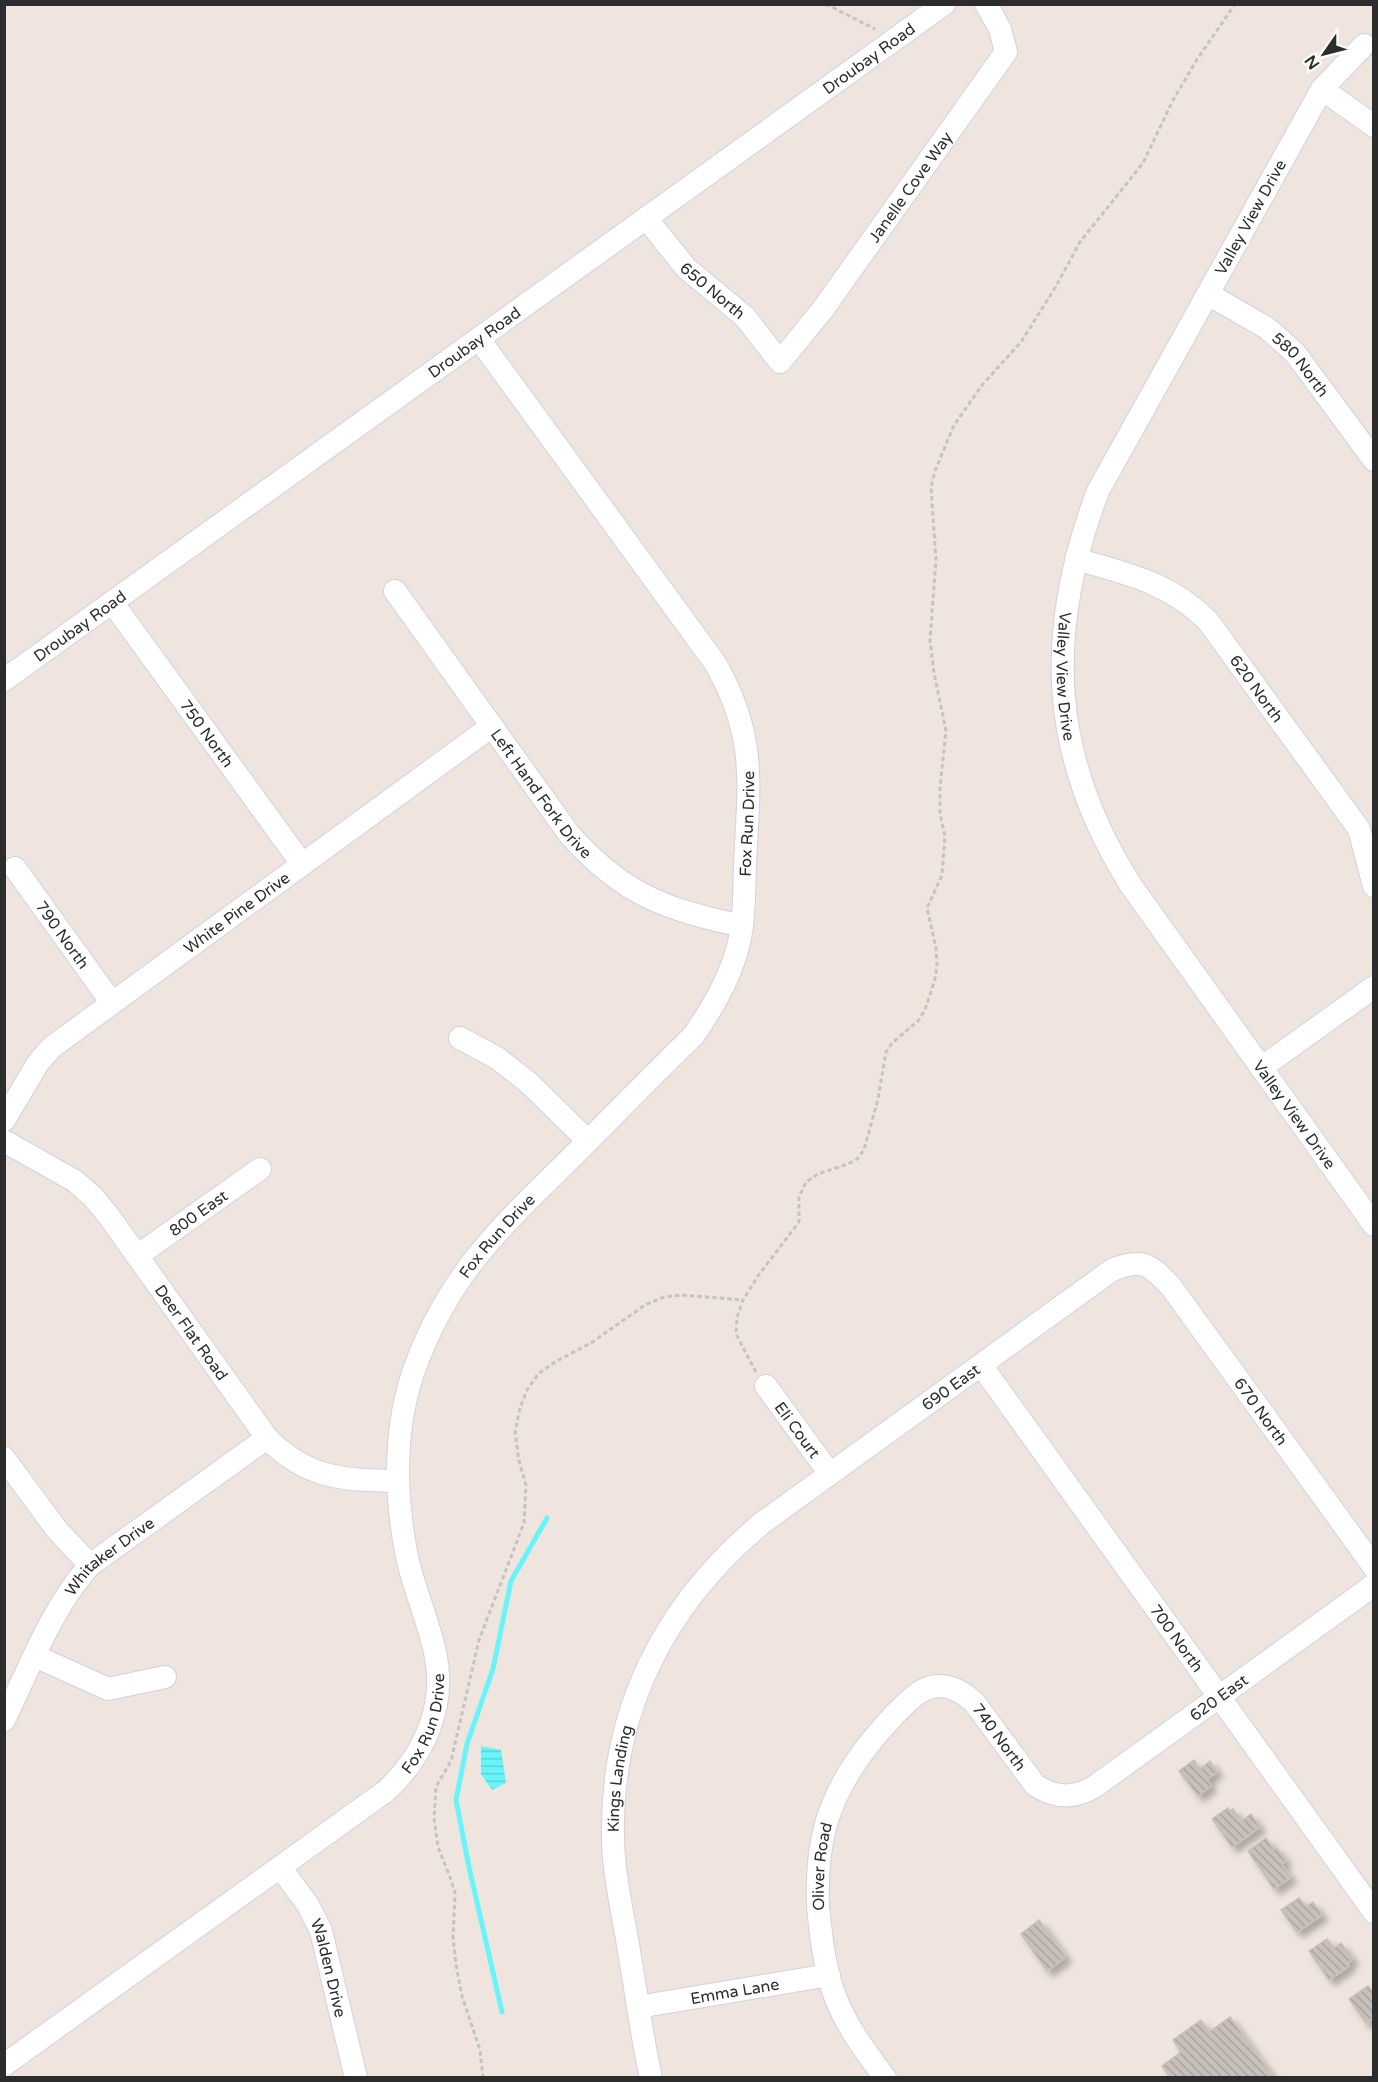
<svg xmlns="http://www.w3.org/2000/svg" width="1378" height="2082" viewBox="0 0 1378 2082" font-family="'Varela Round',sans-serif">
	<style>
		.water { fill: url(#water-rules) }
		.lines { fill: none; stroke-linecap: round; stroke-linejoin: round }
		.stream { stroke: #68f4f9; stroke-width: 5 }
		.building { fill: url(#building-back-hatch); stroke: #cbbfb7; stroke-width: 1.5; filter: url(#shadow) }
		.minor-casing { stroke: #ccd4df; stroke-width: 24 }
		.path { stroke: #c4c4c4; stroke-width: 3; stroke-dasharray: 4.5 3; stroke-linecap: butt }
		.minor { stroke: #fff; stroke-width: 22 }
		.labels { text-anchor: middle; stroke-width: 5; stroke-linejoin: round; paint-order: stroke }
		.street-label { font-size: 16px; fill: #2c2c2c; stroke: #fff }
	</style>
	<defs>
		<pattern id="water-rules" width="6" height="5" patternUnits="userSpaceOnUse" patternTransform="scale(1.5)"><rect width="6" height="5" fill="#68f4f9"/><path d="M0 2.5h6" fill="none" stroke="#5ad1d6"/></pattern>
		<pattern id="building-back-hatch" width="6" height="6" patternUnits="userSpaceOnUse" patternTransform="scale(1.5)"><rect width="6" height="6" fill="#c7bfb9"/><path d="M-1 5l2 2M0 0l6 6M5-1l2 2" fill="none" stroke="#aba49f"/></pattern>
		<filter id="shadow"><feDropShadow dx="5.5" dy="5.5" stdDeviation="3" flood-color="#0004"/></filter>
	</defs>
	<rect width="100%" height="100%" fill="#efe4de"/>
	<!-- water -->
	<polygon class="water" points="481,1746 501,1750 506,1783 492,1790 481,1774"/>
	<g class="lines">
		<!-- stream -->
		<polyline class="stream" points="502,2012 469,1867 456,1800 467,1744 493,1669 511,1581 547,1518"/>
	</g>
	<!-- building -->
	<g class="building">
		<polygon points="1194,1760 1200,1769 1210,1761 1217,1772 1207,1779 1211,1786 1198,1796 1179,1771"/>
		<polygon points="1228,1808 1230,1811 1233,1809 1242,1821 1251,1814 1260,1827 1232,1847 1212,1819"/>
		<polygon points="1266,1838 1274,1850 1277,1848 1286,1861 1281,1864 1291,1877 1274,1889 1248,1851"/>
		<polygon points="1299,1898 1306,1907 1313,1902 1322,1915 1297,1932 1281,1910"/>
		<polygon points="1039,1920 1066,1957 1047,1971 1021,1934"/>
		<polygon points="1327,1939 1334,1948 1341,1943 1353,1959 1347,1963 1349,1966 1329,1980 1309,1951"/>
		<polygon points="1368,1986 1374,1993 1374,2018 1366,2023 1349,1999"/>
		<polygon points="1230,2017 1274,2078 1170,2078 1162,2066 1181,2052 1173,2040 1201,2020 1209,2032"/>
	</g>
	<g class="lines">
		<defs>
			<g id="minor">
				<path id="s1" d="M1364,45L1322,89L1098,491C1044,634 1049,757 1132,887L1374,1225"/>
				<polyline points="1322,89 1374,126"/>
				<path id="s2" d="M646,218L686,268L745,317L780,362L823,309L1006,52L1000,29L986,4"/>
				<path id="s3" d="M1208,294L1267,328L1295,353L1374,460"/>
				<path id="s4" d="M1076,559C1127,574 1169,582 1208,621L1359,829L1374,886"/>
				<path id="s5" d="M395,591L569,834C623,895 665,909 742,926"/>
				<path id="s6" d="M112,602L302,864"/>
				<path id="s7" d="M4,680L944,4"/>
				<path id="s8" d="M15,868L112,1003"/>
				<polyline points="460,1038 497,1058 529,1083 588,1141"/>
				<polyline points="1261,1068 1374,987"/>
				<path id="s9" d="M4,1120L38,1063L52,1047L492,726"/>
				<path id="s10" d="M4,1141L75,1181L93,1197L108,1215L267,1438C307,1479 343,1480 398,1481"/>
				<path id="s11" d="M137,1256L260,1169"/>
				<path id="s12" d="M981,1365L1374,1912"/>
				<path id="s13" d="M766,1386L830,1474"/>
				<polyline points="4,1458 57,1530 90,1565"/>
				<polyline points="35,1656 108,1689 165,1677"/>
				<path id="s14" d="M4,1720C30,1667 51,1609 90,1565L267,1438"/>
				<path id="s15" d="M280,1867L308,1905L321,1931L356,2078"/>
				<path id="s16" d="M638,2007L829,1975"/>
				<path id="s17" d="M4,2065L386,1791C424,1756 447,1705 435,1652C428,1620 414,1589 407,1557C395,1496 393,1433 413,1373C447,1275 501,1227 572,1157C613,1116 653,1075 694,1035C712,1008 726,985 736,954C745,925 744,893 745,863C749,783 757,736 715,663L479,339"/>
				<path id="s18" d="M651,2078C642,2038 637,1997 630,1957C624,1918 614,1879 613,1840C610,1711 664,1605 762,1523L1112,1270C1143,1257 1151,1265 1172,1288L1374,1567"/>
				<path id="s19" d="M885,2078C866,2052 846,2026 835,1996C824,1968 821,1935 818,1906C817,1880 819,1849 826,1824C839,1780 865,1746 896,1713C908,1702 919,1688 937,1686C951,1685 964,1693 974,1702L1035,1785C1054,1798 1073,1799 1094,1787L1374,1585"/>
			</g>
		</defs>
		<!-- minor casing -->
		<use href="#minor" class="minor-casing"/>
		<!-- path -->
		<g class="path">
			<polyline points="826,4 875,29"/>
			<polyline points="756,1372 736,1334 737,1317 743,1300 758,1276 799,1222 799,1197 806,1182 818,1174 848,1164 857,1159 864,1150 878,1099 886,1052 892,1043 918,1021 925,1010 935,979 937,965 936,948 927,908 942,875 945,836 940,814 940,787 946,731 934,673 930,640 936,560 931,487 935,471 954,425 983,384 1021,342 1055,288 1080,242 1143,163 1172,102 1196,61 1235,4"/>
			<polyline points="483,2078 480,2050 462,1996 456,1965 453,1937 455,1893 450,1877 438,1847 434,1818 436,1787 451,1761 479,1640 524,1523 526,1485 519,1461 515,1432 520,1408 527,1390 538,1374 555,1362 591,1343 645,1305 664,1297 682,1295 743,1300"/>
		</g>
		<!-- minor -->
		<use href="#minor" class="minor"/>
	</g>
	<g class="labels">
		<!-- street labels -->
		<g class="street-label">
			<text dy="6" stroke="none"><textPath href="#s7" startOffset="1065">Droubay Road</textPath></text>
			<text dy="6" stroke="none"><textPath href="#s2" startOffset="416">Janelle Cove Way</textPath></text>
			<text transform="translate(1250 217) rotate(-61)" y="6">Valley View Drive</text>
			<text dy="6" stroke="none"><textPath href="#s2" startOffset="99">650 North</textPath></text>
			<text dy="6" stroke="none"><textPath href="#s7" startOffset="579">Droubay Road</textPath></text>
			<text dy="6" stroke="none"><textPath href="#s3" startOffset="118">580 North</textPath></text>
			<text dy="6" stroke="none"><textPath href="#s7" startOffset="93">Droubay Road</textPath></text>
			<text dy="6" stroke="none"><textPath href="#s1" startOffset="711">Valley View Drive</textPath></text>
			<text dy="6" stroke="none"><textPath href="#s4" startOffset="231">620 North</textPath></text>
			<text dy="6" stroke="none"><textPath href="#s6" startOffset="162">750 North</textPath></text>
			<text dy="6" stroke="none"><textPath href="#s5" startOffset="250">Left Hand Fork Drive</textPath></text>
			<text dy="6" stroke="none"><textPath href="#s17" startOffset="1576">Fox Run Drive</textPath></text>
			<text dy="6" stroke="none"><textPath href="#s9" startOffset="316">White Pine Drive</textPath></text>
			<text dy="6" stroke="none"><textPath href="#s8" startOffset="82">790 North</textPath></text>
			<text dy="6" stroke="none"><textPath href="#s1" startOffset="1215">Valley View Drive</textPath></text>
			<text dy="6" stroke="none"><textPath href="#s11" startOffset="75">800 East</textPath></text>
			<text dy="6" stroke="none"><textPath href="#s17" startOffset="1072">Fox Run Drive</textPath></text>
			<text dy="6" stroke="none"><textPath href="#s10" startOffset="273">Deer Flat Road</textPath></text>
			<text dy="6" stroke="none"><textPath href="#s18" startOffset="837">690 East</textPath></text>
			<text dy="6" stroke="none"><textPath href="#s18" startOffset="1258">670 North</textPath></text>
			<text dy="6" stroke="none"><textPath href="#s13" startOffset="54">Eli Court</textPath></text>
			<text dy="6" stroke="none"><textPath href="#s14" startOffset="198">Whitaker Drive</textPath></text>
			<text dy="6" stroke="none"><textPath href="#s12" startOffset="336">700 North</textPath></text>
			<text dy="6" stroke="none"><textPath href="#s19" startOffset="814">620 East</textPath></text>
			<text dy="6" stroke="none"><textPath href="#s17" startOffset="550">Fox Run Drive</textPath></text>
			<text dy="6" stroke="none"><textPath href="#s19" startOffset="538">740 North</textPath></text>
			<text dy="6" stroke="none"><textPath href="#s18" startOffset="303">Kings Landing</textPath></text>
			<text dy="6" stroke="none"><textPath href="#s19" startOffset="228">Oliver Road</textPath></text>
			<text dy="6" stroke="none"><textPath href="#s15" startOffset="114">Walden Drive</textPath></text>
			<text dy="6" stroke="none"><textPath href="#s16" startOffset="98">Emma Lane</textPath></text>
		</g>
	</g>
	<!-- border -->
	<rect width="1378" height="2082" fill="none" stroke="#2c2c2c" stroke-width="12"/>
	<!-- north arrow -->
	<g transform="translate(1324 54) rotate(235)" stroke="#ffffff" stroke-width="4.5" paint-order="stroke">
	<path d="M0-4.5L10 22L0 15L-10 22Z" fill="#2c2c2c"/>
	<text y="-9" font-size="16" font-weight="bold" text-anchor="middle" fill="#2c2c2c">N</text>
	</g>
</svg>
